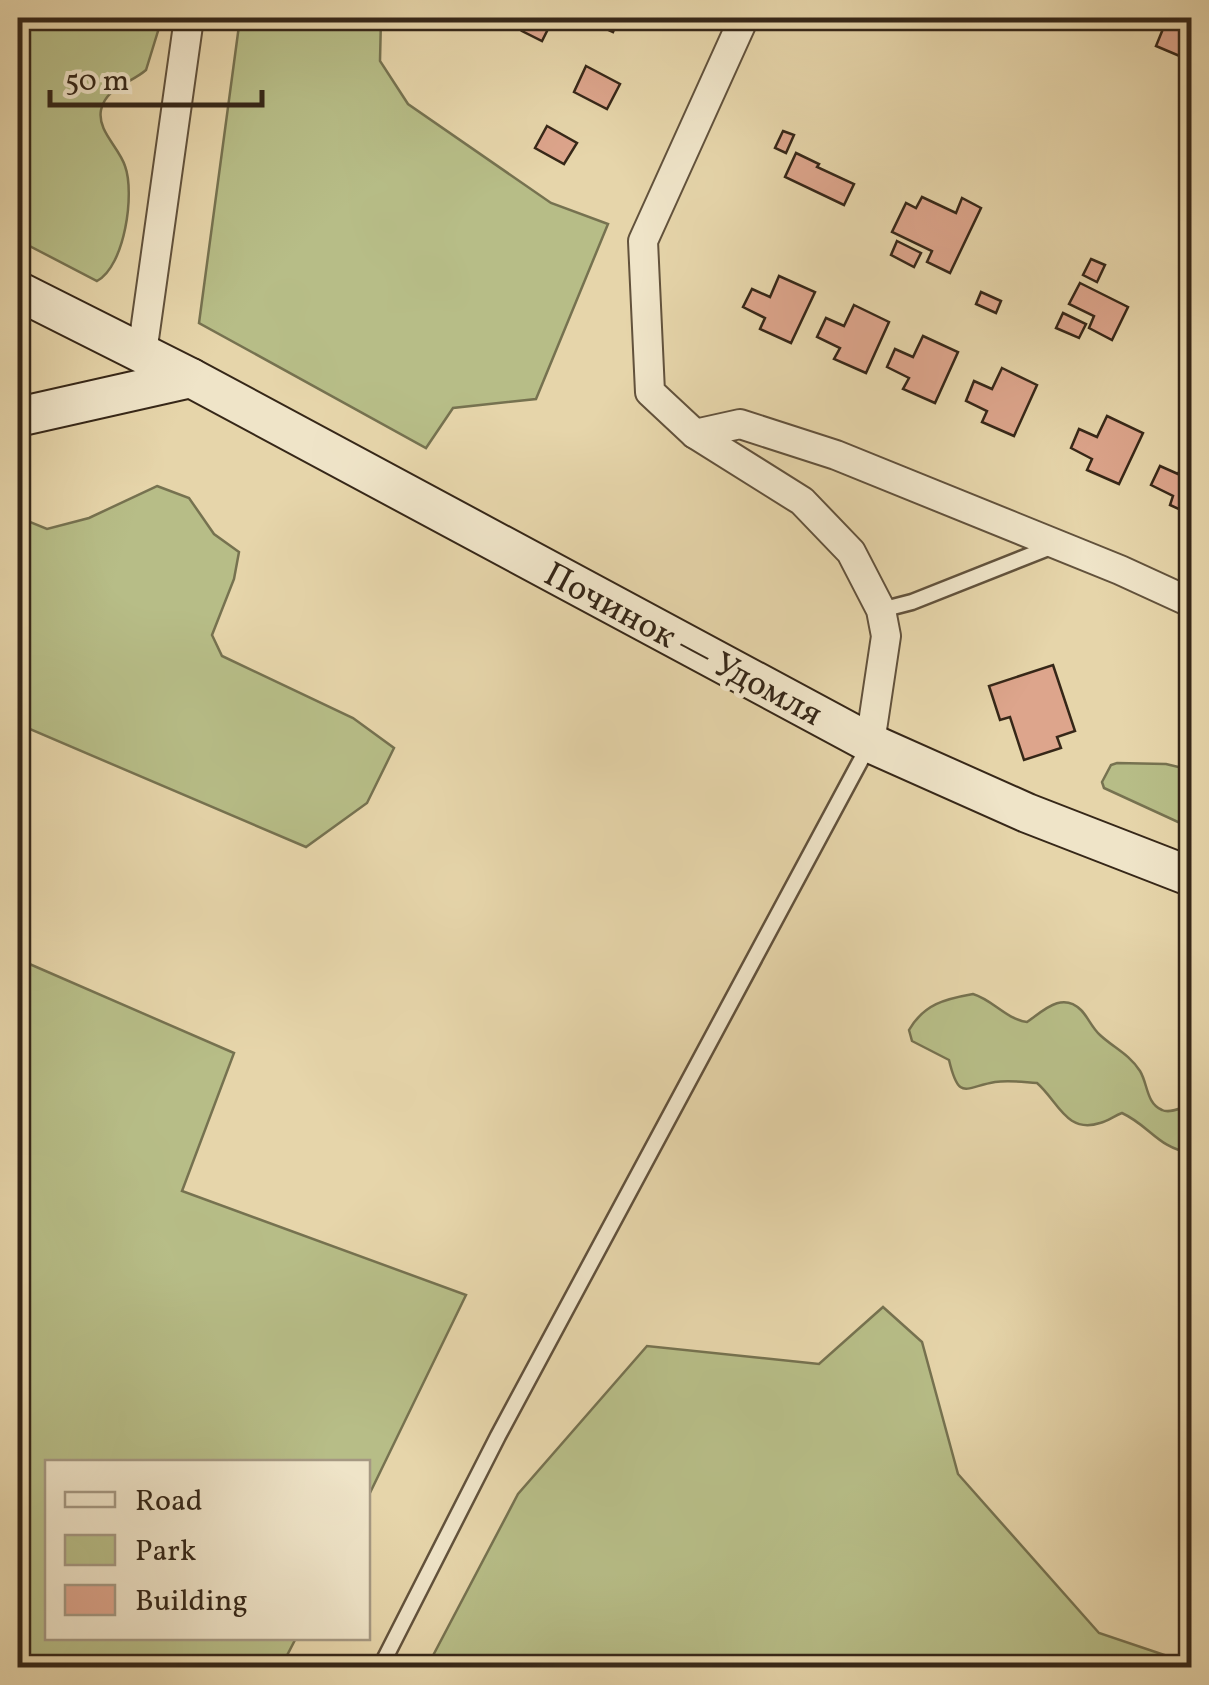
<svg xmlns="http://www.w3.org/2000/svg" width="1209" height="1685" viewBox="0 0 1209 1685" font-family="Vollkorn,serif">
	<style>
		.green { fill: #b7bd87; stroke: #767250; stroke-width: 2.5 }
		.building { fill: #dda58c; stroke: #362718; stroke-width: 2.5 }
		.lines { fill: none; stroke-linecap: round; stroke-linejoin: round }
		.lane-casing { stroke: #62523c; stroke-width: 19 }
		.street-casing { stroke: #62523c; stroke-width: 32 }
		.secondary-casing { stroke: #362718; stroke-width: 42 }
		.lane { stroke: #efe4c8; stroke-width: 14 }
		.street { stroke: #efe4c8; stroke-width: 28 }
		.secondary { stroke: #efe4c8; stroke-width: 38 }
		.labels { text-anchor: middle; stroke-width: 10; stroke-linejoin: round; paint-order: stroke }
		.street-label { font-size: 35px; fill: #362718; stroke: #efe4c8 }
	</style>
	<rect width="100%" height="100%" fill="#e6d5aa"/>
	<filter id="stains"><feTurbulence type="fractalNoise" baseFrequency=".002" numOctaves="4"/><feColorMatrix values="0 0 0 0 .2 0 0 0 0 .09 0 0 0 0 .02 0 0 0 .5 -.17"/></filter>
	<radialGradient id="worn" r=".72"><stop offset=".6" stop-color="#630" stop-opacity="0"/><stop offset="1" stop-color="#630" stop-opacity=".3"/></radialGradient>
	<!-- green -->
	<g class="green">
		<path d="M18,18H162L146,70C130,84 106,87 101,110C97,131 119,147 125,166C135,193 125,266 97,281L18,240Z"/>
		<polygon points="240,18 381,18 380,61 408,104 551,203 608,224 536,399 453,408 426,448 199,323"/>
		<polygon points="157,486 189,498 214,534 239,552 234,579 212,635 222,656 353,718 394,748 367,803 306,847 18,724 18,517 47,529 89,518"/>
		<polygon points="1117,763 1166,764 1191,770 1191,828 1104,788 1102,782 1111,765"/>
		<polygon points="18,959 234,1053 182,1191 466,1295 368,1497 368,1462 48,1462 48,1638 296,1638 281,1667 18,1667"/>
		<path d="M973,994C993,1000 1006,1019 1027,1022C1043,1011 1062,991 1081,1010C1088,1017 1092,1028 1100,1035C1114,1048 1129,1054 1140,1071C1148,1084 1146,1103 1162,1110C1170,1114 1183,1107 1191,1105V1153C1158,1148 1150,1126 1122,1113C1114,1116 1108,1121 1100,1123C1066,1134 1058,1101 1037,1083C1022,1082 1010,1080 995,1082C965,1087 959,1102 949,1060L912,1041L909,1030C924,1004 945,999 973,994Z"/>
		<polygon points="883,1307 922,1342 958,1474 1099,1633 1191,1664 1191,1667 427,1667 518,1494 647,1346 819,1364"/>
	</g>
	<!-- building -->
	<g class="building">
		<polygon points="530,18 540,18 551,23 542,41 522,31"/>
		<polygon points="582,18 634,18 630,26 618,20 613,32"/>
		<polygon points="1165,24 1191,35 1182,57 1156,46"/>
		<polygon points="586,66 620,84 607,109 574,92"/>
		<polygon points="547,126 577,143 564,164 535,148"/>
		<polygon points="783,131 794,135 786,153 775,148"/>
		<polygon points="796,153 819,164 817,167 854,184 844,205 785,177"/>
		<polygon points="922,197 956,213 962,198 981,208 950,273 927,262 932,251 892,232 906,203 916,208"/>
		<polygon points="897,241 921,253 914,267 891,255"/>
		<polygon points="1091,259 1105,265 1097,282 1083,275"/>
		<polygon points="779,276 815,292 791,343 760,329 765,318 743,307 752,289 770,297"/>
		<polygon points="1080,283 1128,307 1112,340 1089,328 1094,316 1069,304"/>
		<polygon points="981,292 1001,301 996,313 976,304"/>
		<polygon points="854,305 889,322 866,373 834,359 840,348 817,337 826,318 844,326"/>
		<polygon points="1063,313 1086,324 1079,338 1056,328"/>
		<polygon points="923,336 958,352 935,403 903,389 909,378 887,367 895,349 913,357"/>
		<polygon points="1002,368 1037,385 1014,436 982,422 987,411 966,401 974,381 992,389"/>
		<polygon points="1107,416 1143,433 1119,484 1087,470 1092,459 1071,448 1079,429 1097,437"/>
		<polygon points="1188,453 1192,455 1192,515 1170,505 1173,496 1151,485 1160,466 1178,474"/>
		<polygon points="1053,665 1075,731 1057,737 1061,748 1024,760 1010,717 1000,720 989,686"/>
	</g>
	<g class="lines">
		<defs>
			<g id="lane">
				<polyline points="881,610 912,602 1056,545"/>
				<polyline points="380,1668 498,1436 869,745"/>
			</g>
			<g id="street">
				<polyline points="744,18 643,241 650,392 695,434 802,501 851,552 881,610 886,636 870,743"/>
				<polyline points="142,353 189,18"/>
				<polyline points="695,434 740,424 836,455 1120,570 1192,603"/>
			</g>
			<g id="secondary">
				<polyline points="18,291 191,378 870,743 1027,813 1192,877"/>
				<polyline points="18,417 191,378"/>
			</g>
		</defs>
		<!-- lane casing -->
		<use href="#lane" class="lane-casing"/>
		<!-- street casing -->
		<use href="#street" class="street-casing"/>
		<!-- secondary casing -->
		<use href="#secondary" class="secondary-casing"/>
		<!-- lane -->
		<use href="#lane" class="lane"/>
		<!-- street -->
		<use href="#street" class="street"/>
		<!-- secondary -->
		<use href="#secondary" class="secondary"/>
	</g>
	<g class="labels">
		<!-- street labels -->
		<g class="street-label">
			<text transform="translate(684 643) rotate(28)" y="12">Починок — Удомля</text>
		</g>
	</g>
	<!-- margin -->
	<rect width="1209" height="1685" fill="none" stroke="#e6d5aa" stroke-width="60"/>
	<rect x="20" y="20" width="1169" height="1645" fill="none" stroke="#362718" stroke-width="5"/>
	<rect x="30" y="30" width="1149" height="1625" fill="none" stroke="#362718" stroke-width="2.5"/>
	<!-- legend -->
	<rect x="45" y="1460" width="325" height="180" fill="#efe4c8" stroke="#a59882" stroke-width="2.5"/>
	<rect x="65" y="1492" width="50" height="15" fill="#efe4c8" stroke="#a59882" stroke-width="2.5"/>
	<text x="135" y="1510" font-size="30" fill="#362718">Road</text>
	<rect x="65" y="1535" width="50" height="30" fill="#b7bd87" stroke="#a59882" stroke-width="2.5"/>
	<text x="135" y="1560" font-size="30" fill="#362718">Park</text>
	<rect x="65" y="1585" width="50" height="30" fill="#dda58c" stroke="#a59882" stroke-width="2.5"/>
	<text x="135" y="1610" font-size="30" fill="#362718">Building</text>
	<!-- scale -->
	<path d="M50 90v15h212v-15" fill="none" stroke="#362718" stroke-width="5"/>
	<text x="65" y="90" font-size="30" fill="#362718" stroke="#efe4c8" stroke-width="8" paint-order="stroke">50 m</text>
	<rect width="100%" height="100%" filter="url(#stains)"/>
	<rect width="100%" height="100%" fill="url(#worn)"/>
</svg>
